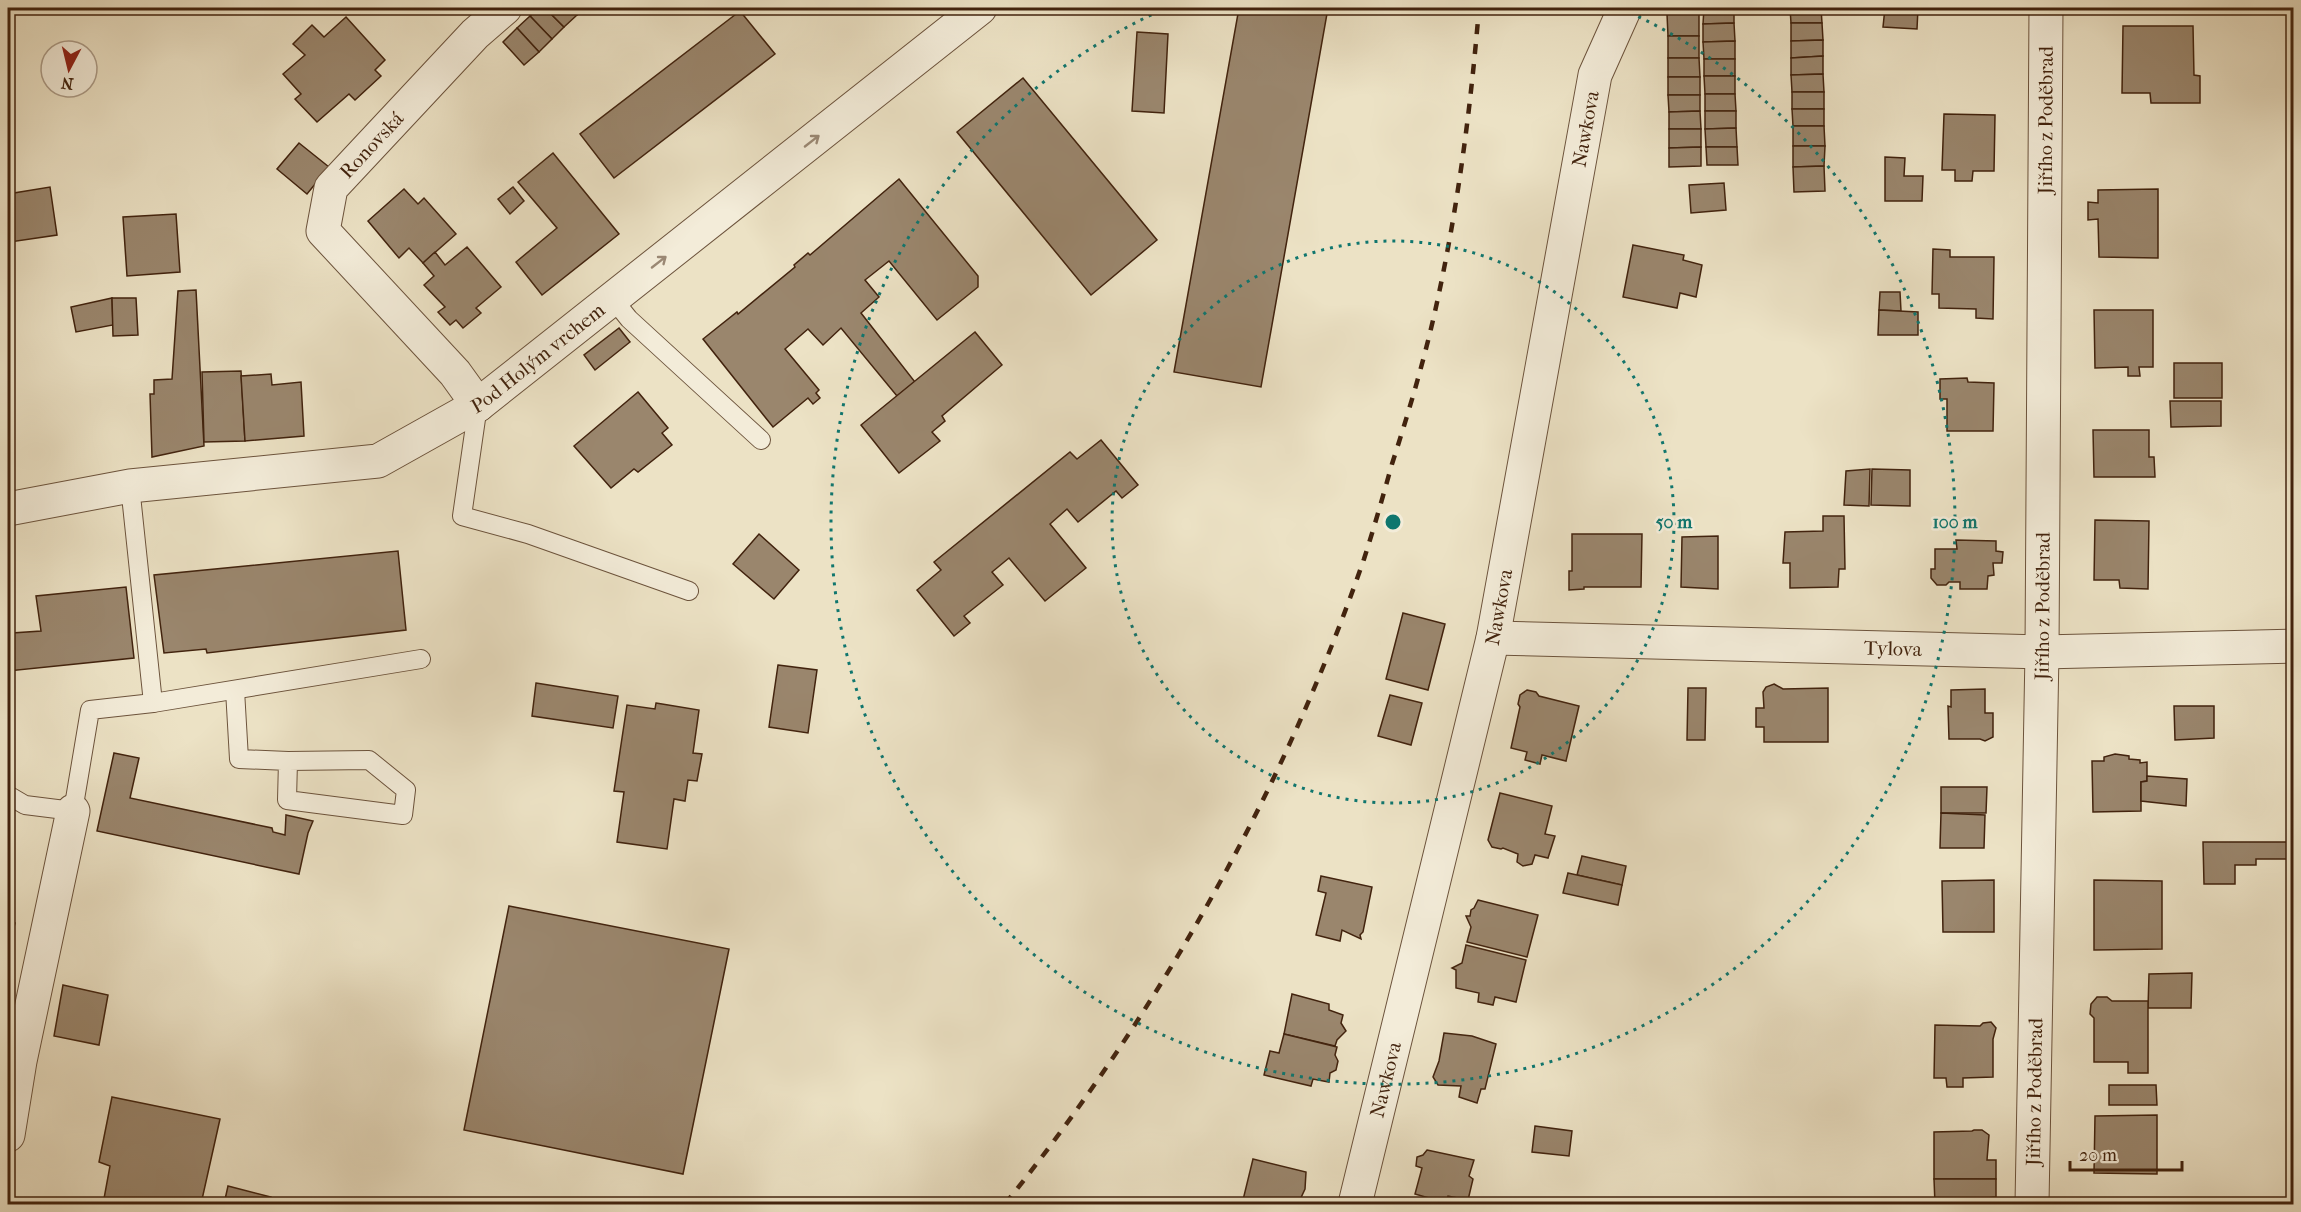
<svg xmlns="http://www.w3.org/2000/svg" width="2301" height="1212" viewBox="0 0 2301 1212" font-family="'IM FELL French Canon',serif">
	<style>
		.building { fill: #9a866d; stroke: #42230e; stroke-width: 1.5 }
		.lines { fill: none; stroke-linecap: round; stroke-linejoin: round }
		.service-casing { stroke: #6c533c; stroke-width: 20 }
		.minor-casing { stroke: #6c533c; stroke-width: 35 }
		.service { stroke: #f3ecd9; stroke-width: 18 }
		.minor { stroke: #f3ecd9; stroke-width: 33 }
		.rail { stroke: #42230e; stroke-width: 4.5; stroke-dasharray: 10 10; stroke-linecap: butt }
		.oneway { stroke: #9a8874 }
		.ring { fill: none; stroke: #0f766e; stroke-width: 3; stroke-dasharray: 3 6 }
		.labels { text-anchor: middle; stroke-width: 5; stroke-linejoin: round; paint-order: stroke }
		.street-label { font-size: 20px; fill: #42230e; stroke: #f3ecd9 }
		.centre { fill: #0f766e; stroke: #f3ecd9; stroke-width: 3 }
		.ring-label { font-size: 18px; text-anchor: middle; font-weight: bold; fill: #0f766e; stroke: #f3ecd9; stroke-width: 5; stroke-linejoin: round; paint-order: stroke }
	</style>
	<rect width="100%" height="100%" fill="#ece2c5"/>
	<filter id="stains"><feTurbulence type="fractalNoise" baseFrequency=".00333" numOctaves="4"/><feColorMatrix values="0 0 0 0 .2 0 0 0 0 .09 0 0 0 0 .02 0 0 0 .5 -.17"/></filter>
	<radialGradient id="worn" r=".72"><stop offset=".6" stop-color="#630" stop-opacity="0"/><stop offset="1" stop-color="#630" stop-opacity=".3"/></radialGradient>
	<!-- building -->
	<g class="building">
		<polygon points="539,8 545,8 564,27 552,39 530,16"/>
		<polygon points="545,8 570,8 577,15 564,27"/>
		<polygon points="570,8 585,8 577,15"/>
		<polygon points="1239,8 1328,8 1261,387 1174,372"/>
		<polygon points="1667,8 1699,8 1699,13 1667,14"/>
		<polygon points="1704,8 1734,8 1734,23 1703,24"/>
		<polygon points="1790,8 1821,8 1822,23 1791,23"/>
		<polygon points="1885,8 1918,8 1917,29 1883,27"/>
		<polygon points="1940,8 1996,8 1996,11 1940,10"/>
		<polygon points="740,11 775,54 614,178 580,134"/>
		<polygon points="1699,13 1699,36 1668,36 1667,14"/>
		<polygon points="530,16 552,39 539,52 517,28"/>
		<polygon points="346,17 385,60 375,70 381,76 355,100 349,94 317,122 295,99 301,94 283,74 305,55 293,44 312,25 324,37"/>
		<polygon points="1734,23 1735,41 1703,42 1703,24"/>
		<polygon points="1791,23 1822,23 1823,40 1791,41"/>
		<polygon points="2123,26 2193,26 2194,75 2200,76 2200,103 2151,103 2150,93 2122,93"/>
		<polygon points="517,28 539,52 524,65 503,42"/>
		<polygon points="1137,32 1168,34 1164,113 1132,111"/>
		<rect x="1668" y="36" width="31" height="22"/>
		<polygon points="1823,40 1823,56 1791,58 1791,41"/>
		<polygon points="1735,41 1735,59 1704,59 1703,42"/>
		<polygon points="1823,56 1823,74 1791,75 1791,58"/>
		<polygon points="1668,58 1699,58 1700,77 1668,77"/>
		<rect x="1704" y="59" width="31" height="17"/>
		<polygon points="1823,74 1824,92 1792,92 1791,75"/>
		<polygon points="1704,76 1735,76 1735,94 1705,94"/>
		<rect x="1668" y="77" width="32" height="18"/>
		<polygon points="1023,78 1157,240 1091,295 957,132"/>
		<rect x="1792" y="92" width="32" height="17"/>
		<polygon points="1705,94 1735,94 1736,111 1705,111"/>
		<polygon points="1668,95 1700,95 1700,111 1669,112"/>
		<polygon points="1792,109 1824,109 1824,126 1793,126"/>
		<polygon points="1700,111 1701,129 1669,129 1669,112"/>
		<polygon points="1705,111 1736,111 1736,128 1705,129"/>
		<polygon points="1944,114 1995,115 1994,171 1973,171 1972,181 1955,181 1955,170 1942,170"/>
		<polygon points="1793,126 1824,126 1825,146 1793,146"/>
		<polygon points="1736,128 1737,147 1706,147 1705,129"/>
		<polygon points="1669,129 1701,129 1701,147 1669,148"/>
		<polygon points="299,143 329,167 307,194 277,169"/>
		<polygon points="1793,146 1825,146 1824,166 1793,167"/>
		<polygon points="1701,147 1701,166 1669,167 1669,148"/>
		<polygon points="1706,147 1737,147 1738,165 1707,165"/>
		<polygon points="553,153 619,234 542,295 516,262 557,228 518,182"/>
		<polygon points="1885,157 1905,158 1904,176 1923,176 1922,201 1885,201"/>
		<polygon points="1824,166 1825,191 1794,192 1793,167"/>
		<polygon points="899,179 978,276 978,287 937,320 889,261 865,280 879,297 861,313 915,382 897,396 841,328 823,345 808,329 785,349 819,390 816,393 820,398 813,404 808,398 773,427 703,339 737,312 738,314 795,267 794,265 808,253 810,255"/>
		<polygon points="1724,183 1726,210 1691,213 1689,185"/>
		<polygon points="50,187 57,235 10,242 9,234 8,234 8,194"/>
		<polygon points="513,187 524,201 510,214 498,199"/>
		<polygon points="404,189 418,204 424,198 456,234 423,263 409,248 399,258 368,221"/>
		<polygon points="2158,189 2158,258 2099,257 2098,219 2088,220 2088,202 2098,203 2098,190"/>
		<polygon points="176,214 180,272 127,276 123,217"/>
		<polygon points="1633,245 1684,255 1683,260 1702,265 1696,297 1680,293 1677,308 1623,297"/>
		<polygon points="467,247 501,287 476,308 481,313 463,328 456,320 450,325 438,312 445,307 424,285 434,276 423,263 435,252 445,265"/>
		<polygon points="1933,249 1950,250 1950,257 1994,257 1993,319 1976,318 1976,309 1939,308 1939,294 1932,294"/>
		<polygon points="196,290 204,446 152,457 150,394 154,394 154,380 172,379 178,291"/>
		<polygon points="1880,292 1900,292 1901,311 1879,310"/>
		<polygon points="112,298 113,325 76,332 71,307"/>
		<polygon points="112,298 136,298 138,335 113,336"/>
		<polygon points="1879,310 1918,312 1918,335 1878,335"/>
		<polygon points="2094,310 2153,310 2153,367 2139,367 2140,376 2128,376 2128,367 2095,368"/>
		<polygon points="619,328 630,342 595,370 584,355"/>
		<polygon points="975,332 1002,365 942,416 945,421 932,432 940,441 899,473 861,425"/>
		<rect x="2174" y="363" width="48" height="35"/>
		<polygon points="241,371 245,441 204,442 202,372"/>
		<polygon points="271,374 272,385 301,382 304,436 245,441 241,376"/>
		<polygon points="1967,378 1968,382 1994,383 1993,431 1947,431 1947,399 1940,399 1940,379"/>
		<polygon points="638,392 668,428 662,433 672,445 638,472 634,469 611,488 574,446"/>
		<polygon points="2170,401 2221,401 2221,426 2171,427"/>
		<polygon points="2093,430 2149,430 2149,457 2154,457 2155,477 2094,477"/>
		<polygon points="1101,440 1138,485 1122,498 1116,491 1078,522 1067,509 1050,524 1086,568 1045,601 1009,558 992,572 1003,585 964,616 970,623 954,636 917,590 941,570 934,562 1070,452 1077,459"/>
		<polygon points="1870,469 1869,506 1844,505 1846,471"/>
		<polygon points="1872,469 1910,470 1910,506 1871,505"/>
		<polygon points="1823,516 1844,516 1845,569 1839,569 1838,587 1790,588 1790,563 1783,563 1785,532 1823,531"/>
		<polygon points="2095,520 2149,521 2148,589 2120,588 2119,580 2094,580"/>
		<polygon points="759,534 799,570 774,599 733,564"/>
		<polygon points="1572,534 1642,534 1641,587 1584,587 1584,589 1569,590 1569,571 1572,571"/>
		<polygon points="1718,536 1718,589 1681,587 1682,537"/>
		<polygon points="1956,540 1996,541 1996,551 2003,552 2002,563 1993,563 1994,575 1988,576 1987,589 1960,589 1960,582 1949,582 1946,585 1937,585 1931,578 1931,569 1935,569 1935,549 1957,549"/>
		<polygon points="398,551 406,630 207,653 206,649 164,653 154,575"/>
		<polygon points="126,587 134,658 8,671 8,656 12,633 41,631 36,596"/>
		<polygon points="1403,613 1445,624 1428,690 1386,679"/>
		<polygon points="778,665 817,670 808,733 769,727"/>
		<polygon points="536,683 618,696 613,728 532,716"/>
		<polygon points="1774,684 1783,689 1828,688 1828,742 1764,742 1764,727 1756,727 1756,708 1764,708 1763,692 1766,687"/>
		<polygon points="1688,688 1706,688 1705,740 1687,740"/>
		<polygon points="1985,689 1985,713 1993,713 1993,737 1985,741 1980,739 1949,739 1948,706 1951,707 1951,690"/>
		<polygon points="1527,690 1536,692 1539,696 1579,706 1566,761 1542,755 1540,764 1525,760 1527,752 1511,748 1520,707 1518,704 1520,695"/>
		<polygon points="1390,695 1422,703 1411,745 1378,736"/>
		<polygon points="656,703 699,710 693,753 702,754 697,781 688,780 685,801 674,799 667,849 617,842 624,792 614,791 627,705 655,709"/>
		<polygon points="2174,706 2214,706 2214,738 2175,740"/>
		<polygon points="114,753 139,758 130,798 272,828 273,832 285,835 286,815 313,821 308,833 299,874 97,831"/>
		<polygon points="2115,754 2129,756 2129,759 2140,760 2140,763 2147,762 2147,781 2141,782 2141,811 2093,812 2092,761 2104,761 2104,757"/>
		<polygon points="2147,776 2187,779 2186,806 2141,801 2141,782 2147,781"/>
		<polygon points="1941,787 1987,787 1986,813 1941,813"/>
		<polygon points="1500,793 1552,806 1545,834 1555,836 1548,858 1535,855 1532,864 1523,866 1517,862 1518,854 1503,848 1501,849 1492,847 1488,840"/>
		<polygon points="1941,813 1985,815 1984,848 1940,848"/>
		<polygon points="2203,842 2294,842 2294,859 2256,859 2256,865 2235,865 2235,884 2204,884"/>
		<polygon points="1582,856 1626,866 1622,885 1577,875"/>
		<polygon points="1568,873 1622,885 1618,905 1563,893"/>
		<polygon points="1321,876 1372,887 1363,932 1360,935 1361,939 1342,930 1340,941 1316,935 1326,893 1318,891"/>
		<polygon points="1994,880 1994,932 1943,932 1942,881"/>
		<polygon points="2094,880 2162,881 2162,949 2094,950"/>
		<polygon points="1478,900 1538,915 1527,957 1467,942 1471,927 1466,916 1470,916 1471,910 1474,908"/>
		<polygon points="509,906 729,949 683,1174 464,1130"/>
		<polygon points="8,921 15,923 8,951"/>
		<polygon points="1466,945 1526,960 1516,1002 1495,997 1493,1005 1478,1002 1479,993 1456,988 1456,970 1452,968 1462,963"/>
		<polygon points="2192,973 2191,1008 2148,1008 2149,974"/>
		<polygon points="63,985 108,995 99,1045 54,1036"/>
		<polygon points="1292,994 1329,1004 1329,1010 1343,1015 1341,1023 1346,1031 1337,1040 1335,1046 1284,1034"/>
		<polygon points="2097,997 2107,997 2112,1001 2148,1001 2148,1073 2128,1073 2128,1062 2094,1062 2094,1018 2090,1014 2091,1004"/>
		<polygon points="1991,1022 1996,1028 1993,1039 1993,1077 1963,1078 1963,1087 1947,1087 1946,1078 1934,1078 1935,1025 1980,1026 1983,1023"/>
		<polygon points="1444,1033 1472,1036 1496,1044 1485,1089 1481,1089 1477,1103 1459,1097 1461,1086 1438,1085 1433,1077 1439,1061"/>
		<polygon points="1284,1034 1337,1047 1335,1055 1338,1061 1336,1070 1330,1073 1329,1082 1313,1079 1311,1086 1264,1075 1270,1051 1279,1053"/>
		<polygon points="2109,1085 2156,1085 2157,1105 2109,1105"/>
		<polygon points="112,1097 220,1119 201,1204 103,1204 110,1166 99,1162"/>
		<polygon points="2157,1115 2157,1174 2094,1173 2095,1116"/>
		<polygon points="1535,1126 1572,1131 1569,1156 1532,1152"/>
		<polygon points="1974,1130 1982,1130 1989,1135 1987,1160 1996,1160 1996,1179 1934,1179 1934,1132 1972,1131"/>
		<polygon points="1427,1150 1474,1160 1469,1176 1473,1179 1468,1200 1448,1196 1446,1203 1415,1194 1422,1168 1416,1166 1417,1157 1423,1155"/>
		<polygon points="1253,1159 1306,1172 1305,1189 1298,1204 1242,1204"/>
		<polygon points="1934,1179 1996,1179 1996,1197 1987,1198 1987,1204 1935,1204"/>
		<polygon points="228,1186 271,1197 270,1204 224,1204"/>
	</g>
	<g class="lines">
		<defs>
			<g id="service">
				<polyline points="613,299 629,319 761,440"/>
				<polyline points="478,405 462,516 528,534 689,591"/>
				<polyline points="235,690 239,759 288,761 287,800 403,815 406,790 369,760 288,761"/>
				<polyline points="153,703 421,659"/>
				<polyline points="8,795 25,805 73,811 90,710 153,703 130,486"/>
			</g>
			<g id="minor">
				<path id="s1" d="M478,405L455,373L323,231L331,188L475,34L505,8"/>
				<path id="s2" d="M8,509L130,486L378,461L478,405L980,8"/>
				<path id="s3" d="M1493,638L2042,652L2294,646"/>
				<polyline points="8,1135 20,1061 73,811"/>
				<path id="s4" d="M1355,1204L1493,638L1595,75L1625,8"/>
				<path id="s5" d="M2032,1204L2042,652L2046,8"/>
			</g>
		</defs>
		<!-- service casing -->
		<use href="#service" class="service-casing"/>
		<!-- minor casing -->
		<use href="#minor" class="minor-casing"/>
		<!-- service -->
		<use href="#service" class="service"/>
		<!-- minor -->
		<use href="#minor" class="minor"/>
		<!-- rail -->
		<path class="rail" d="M1005,1204C1158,1014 1284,790 1364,559C1374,528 1383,496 1392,464C1410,408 1427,351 1439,293C1459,199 1471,104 1479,8"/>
	</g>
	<!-- one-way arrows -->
	<defs><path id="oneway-shaft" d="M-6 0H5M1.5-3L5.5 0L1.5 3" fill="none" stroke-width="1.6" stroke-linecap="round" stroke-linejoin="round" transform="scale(1.5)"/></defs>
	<g class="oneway">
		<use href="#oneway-shaft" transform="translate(812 141) rotate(-38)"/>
		<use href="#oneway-shaft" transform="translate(659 262) rotate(-38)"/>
	</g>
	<!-- distance rings -->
	<g class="ring">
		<circle cx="1393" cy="522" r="281"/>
		<path d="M1622 9A562 562 0 1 1 1164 9"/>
	</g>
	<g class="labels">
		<!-- street labels -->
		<g class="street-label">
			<text dy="7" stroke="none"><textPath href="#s5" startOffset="1084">Jiřího z Poděbrad</textPath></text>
			<text dy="7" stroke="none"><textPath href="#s4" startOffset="1100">Nawkova</textPath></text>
			<text dy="7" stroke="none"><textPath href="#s1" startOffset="336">Ronovská</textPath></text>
			<text dy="7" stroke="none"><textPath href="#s2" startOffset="564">Pod Holým vrchem</textPath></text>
			<text dy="7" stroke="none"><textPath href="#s5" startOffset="598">Jiřího z Poděbrad</textPath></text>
			<text dy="7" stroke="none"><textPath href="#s4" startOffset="614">Nawkova</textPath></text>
			<text dy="7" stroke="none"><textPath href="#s3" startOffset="400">Tylova</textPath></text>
			<text dy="7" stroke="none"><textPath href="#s4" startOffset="128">Nawkova</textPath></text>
			<text dy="7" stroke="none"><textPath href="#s5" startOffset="112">Jiřího z Poděbrad</textPath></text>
		</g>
	</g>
	<circle cx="1393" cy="522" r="9" class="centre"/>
	<g class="ring-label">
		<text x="1674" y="528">50 m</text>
		<text x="1955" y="528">100 m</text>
	</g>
	<!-- margin -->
	<rect width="2301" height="1212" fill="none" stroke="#ece2c5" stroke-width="30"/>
	<rect x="9" y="9" width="2283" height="1194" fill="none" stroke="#42230e" stroke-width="3"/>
	<rect x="15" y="15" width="2271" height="1182" fill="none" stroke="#42230e" stroke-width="1.5"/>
	<!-- north arrow -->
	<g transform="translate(69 69) rotate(187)"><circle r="28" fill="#f3ecd9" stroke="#ac9c88" stroke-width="1.5"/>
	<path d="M0-4.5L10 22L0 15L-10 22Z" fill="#8f2418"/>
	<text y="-9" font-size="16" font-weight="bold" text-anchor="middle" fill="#42230e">N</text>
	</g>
	<!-- scale -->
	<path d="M2070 1161v9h112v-9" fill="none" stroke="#42230e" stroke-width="3"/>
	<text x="2079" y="1161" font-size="18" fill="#42230e" stroke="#f3ecd9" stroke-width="4.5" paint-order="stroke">20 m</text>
	<rect width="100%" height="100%" filter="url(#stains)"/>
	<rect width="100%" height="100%" fill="url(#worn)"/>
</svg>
